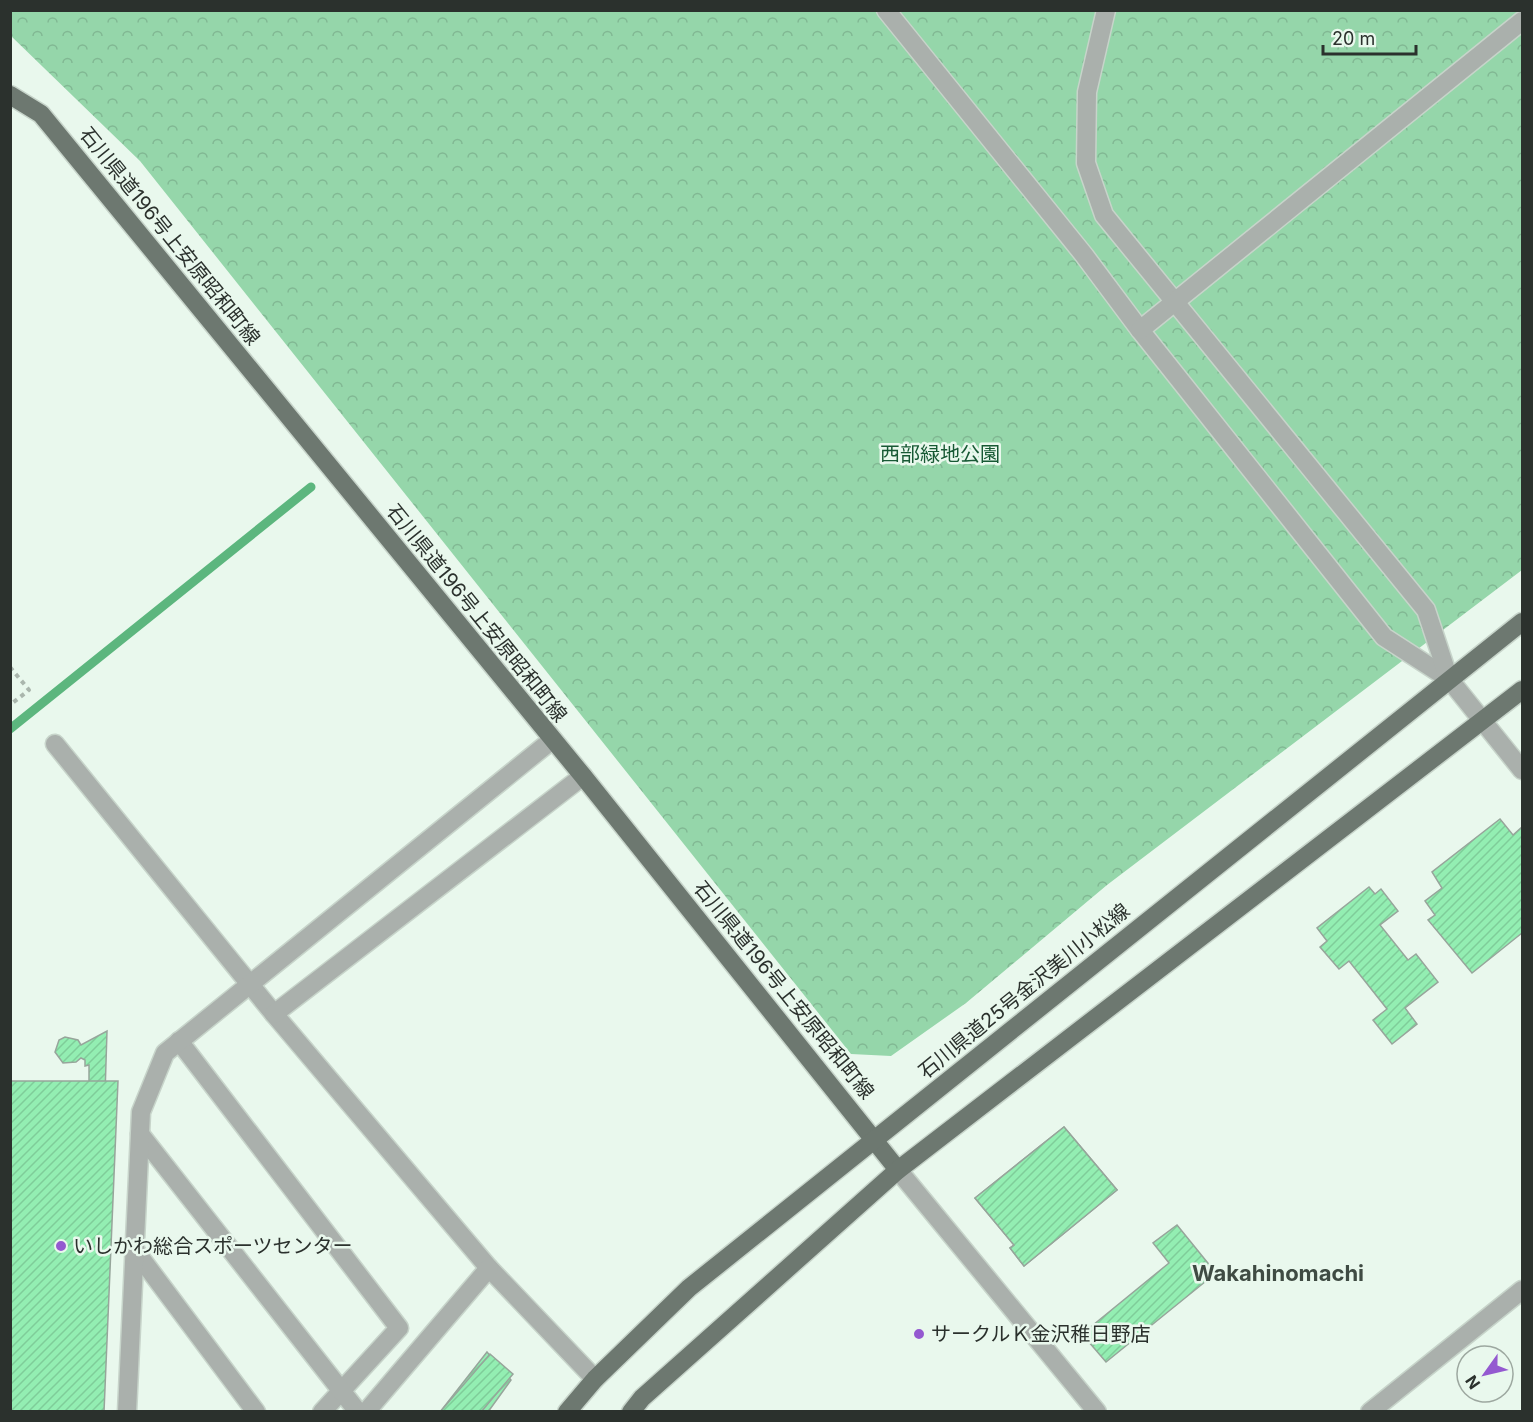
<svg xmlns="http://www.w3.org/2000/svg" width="1533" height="1422" viewBox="0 0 1533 1422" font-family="Inter,'Noto Sans JP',sans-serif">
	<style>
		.forest { fill: url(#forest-crowns) }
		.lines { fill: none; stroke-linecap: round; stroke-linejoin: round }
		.stream { stroke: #5cb67e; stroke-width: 9 }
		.building { fill: url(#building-hatch); stroke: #97a59b; stroke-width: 1.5 }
		.minor-casing { stroke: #c7d4ca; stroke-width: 21 }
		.major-casing { stroke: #c7d4ca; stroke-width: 21 }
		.path { stroke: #aab6ad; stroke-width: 4; stroke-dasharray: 4.5 4.5; stroke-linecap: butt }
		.minor { stroke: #aab0ac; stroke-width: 18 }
		.major { stroke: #6d7870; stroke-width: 18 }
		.poi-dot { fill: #9459d0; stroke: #e9f8ed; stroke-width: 2 }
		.labels { text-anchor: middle; stroke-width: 5; stroke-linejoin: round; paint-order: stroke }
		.street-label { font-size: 20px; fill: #2b312d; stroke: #e9f8ed }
		.park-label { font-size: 20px; fill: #175934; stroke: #e9f8ed }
		.poi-label { font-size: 20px; fill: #2b312d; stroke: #e9f8ed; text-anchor: start }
		.quarter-label { font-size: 22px; font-weight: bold; fill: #3f4b43; stroke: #e9f8ed }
	</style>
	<defs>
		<pattern id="forest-crowns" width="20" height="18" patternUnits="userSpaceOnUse" patternTransform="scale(1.5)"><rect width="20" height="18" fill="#95d6aa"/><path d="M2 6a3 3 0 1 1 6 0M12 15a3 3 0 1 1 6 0" fill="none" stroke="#81b893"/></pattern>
		<pattern id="building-hatch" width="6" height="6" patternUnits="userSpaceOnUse" patternTransform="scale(1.5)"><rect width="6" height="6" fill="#93eeb2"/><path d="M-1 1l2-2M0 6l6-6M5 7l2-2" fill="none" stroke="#7fcd99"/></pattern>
	</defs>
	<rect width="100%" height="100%" fill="#e9f8ed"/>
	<!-- forest -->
	<polygon class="forest" points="11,10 1522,11 1522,570 1107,885 966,1003 891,1056 851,1054 140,161 11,36"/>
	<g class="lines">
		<!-- stream -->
		<polyline class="stream" points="10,729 311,487"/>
	</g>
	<!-- building -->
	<g class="building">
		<polygon points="1500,819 1513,835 1522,827 1522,933 1472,973 1428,920 1435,915 1425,901 1442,888 1432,872"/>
		<polygon points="1369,887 1375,894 1381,889 1398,911 1380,925 1408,960 1416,954 1438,982 1405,1008 1417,1024 1392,1044 1373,1020 1387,1009 1349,961 1339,969 1320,947 1327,941 1317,928"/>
		<polygon points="107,1031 95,1412 87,1412 96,1107 89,1111 89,1065 85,1066 85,1060 81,1058 76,1062 63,1063 55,1052 59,1040 65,1037 78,1040 81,1045"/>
		<polygon points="10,1081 118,1081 104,1412 10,1412"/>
		<polygon points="1064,1127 1117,1190 1024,1266 1010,1248 1014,1245 975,1198"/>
		<polygon points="1064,1127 1117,1190 1024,1266 1010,1248 1014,1245 975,1198"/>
		<polygon points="1177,1225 1216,1273 1106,1362 1082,1334 1169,1263 1153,1243"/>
		<polygon points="487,1352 511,1380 488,1412 440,1412"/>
		<polygon points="490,1354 513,1374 481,1412 440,1412"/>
	</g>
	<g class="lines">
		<defs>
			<g id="minor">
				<polyline points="886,10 1084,255 1140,330 1384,637 1449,679"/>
				<polyline points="1106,10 1087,92 1086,163 1104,215 1426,610 1449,679 1522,770"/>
				<polyline points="1140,330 1522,21"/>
				<polyline points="55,744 274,1014 489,1268 595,1379"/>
				<polyline points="274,1014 583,776"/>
				<polyline points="179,1041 399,1328 322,1412"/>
				<polyline points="140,1134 358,1412"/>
				<polyline points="898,1170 1097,1412"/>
				<polyline points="134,1249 256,1412"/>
				<polyline points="127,1412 141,1112 165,1053 552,740"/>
				<polyline points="366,1412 489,1268"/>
				<polyline points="1370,1412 1522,1290"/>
			</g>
			<g id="major">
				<polyline points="10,95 41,114 583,776 898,1170"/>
				<polyline points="567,1412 595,1379 689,1288 1522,622"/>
				<polyline points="631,1412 642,1398 898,1170 1522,690"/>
			</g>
		</defs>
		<!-- minor casing -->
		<use href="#minor" class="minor-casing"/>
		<!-- major casing -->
		<use href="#major" class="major-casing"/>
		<!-- path -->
		<polyline class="path" points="10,667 29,690 10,705"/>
		<!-- minor -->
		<use href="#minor" class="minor"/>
		<!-- major -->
		<use href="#major" class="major"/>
	</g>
	<!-- markers -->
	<g class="poi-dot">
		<circle cx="61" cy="1246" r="6"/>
		<circle cx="919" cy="1334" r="6"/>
	</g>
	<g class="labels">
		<!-- street labels -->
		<g class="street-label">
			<text transform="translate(170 236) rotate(51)" y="7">石川県道196号上安原昭和町線</text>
			<text transform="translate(477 613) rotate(51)" y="7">石川県道196号上安原昭和町線</text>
			<text transform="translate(784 990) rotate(51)" y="7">石川県道196号上安原昭和町線</text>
			<text transform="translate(1024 991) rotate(-39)" y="7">石川県道25号金沢美川小松線</text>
		</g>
		<!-- park labels -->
		<g class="park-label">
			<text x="940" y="461">西部緑地公園</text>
		</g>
		<!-- poi labels -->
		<g class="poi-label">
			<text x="73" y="1253">いしかわ総合スポーツセンター</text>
			<text x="931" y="1341">サークルＫ金沢稚日野店</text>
		</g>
		<!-- quarter labels -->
		<g class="quarter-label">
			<text x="1278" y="1281">Wakahinomachi</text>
		</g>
	</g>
	<!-- border -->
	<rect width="1533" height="1422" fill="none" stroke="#2b312d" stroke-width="24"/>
	<!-- north arrow -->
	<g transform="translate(1485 1374) rotate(236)"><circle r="28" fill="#e9f8ed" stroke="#9da8a0" stroke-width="1.5"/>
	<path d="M0-4.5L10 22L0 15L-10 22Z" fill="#9459d0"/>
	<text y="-9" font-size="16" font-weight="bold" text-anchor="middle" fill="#2b312d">N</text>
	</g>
	<!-- scale -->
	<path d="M1323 45v9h93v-9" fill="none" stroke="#2b312d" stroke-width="3"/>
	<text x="1332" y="45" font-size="18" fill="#2b312d" stroke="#e9f8ed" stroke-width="4.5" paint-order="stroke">20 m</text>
</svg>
